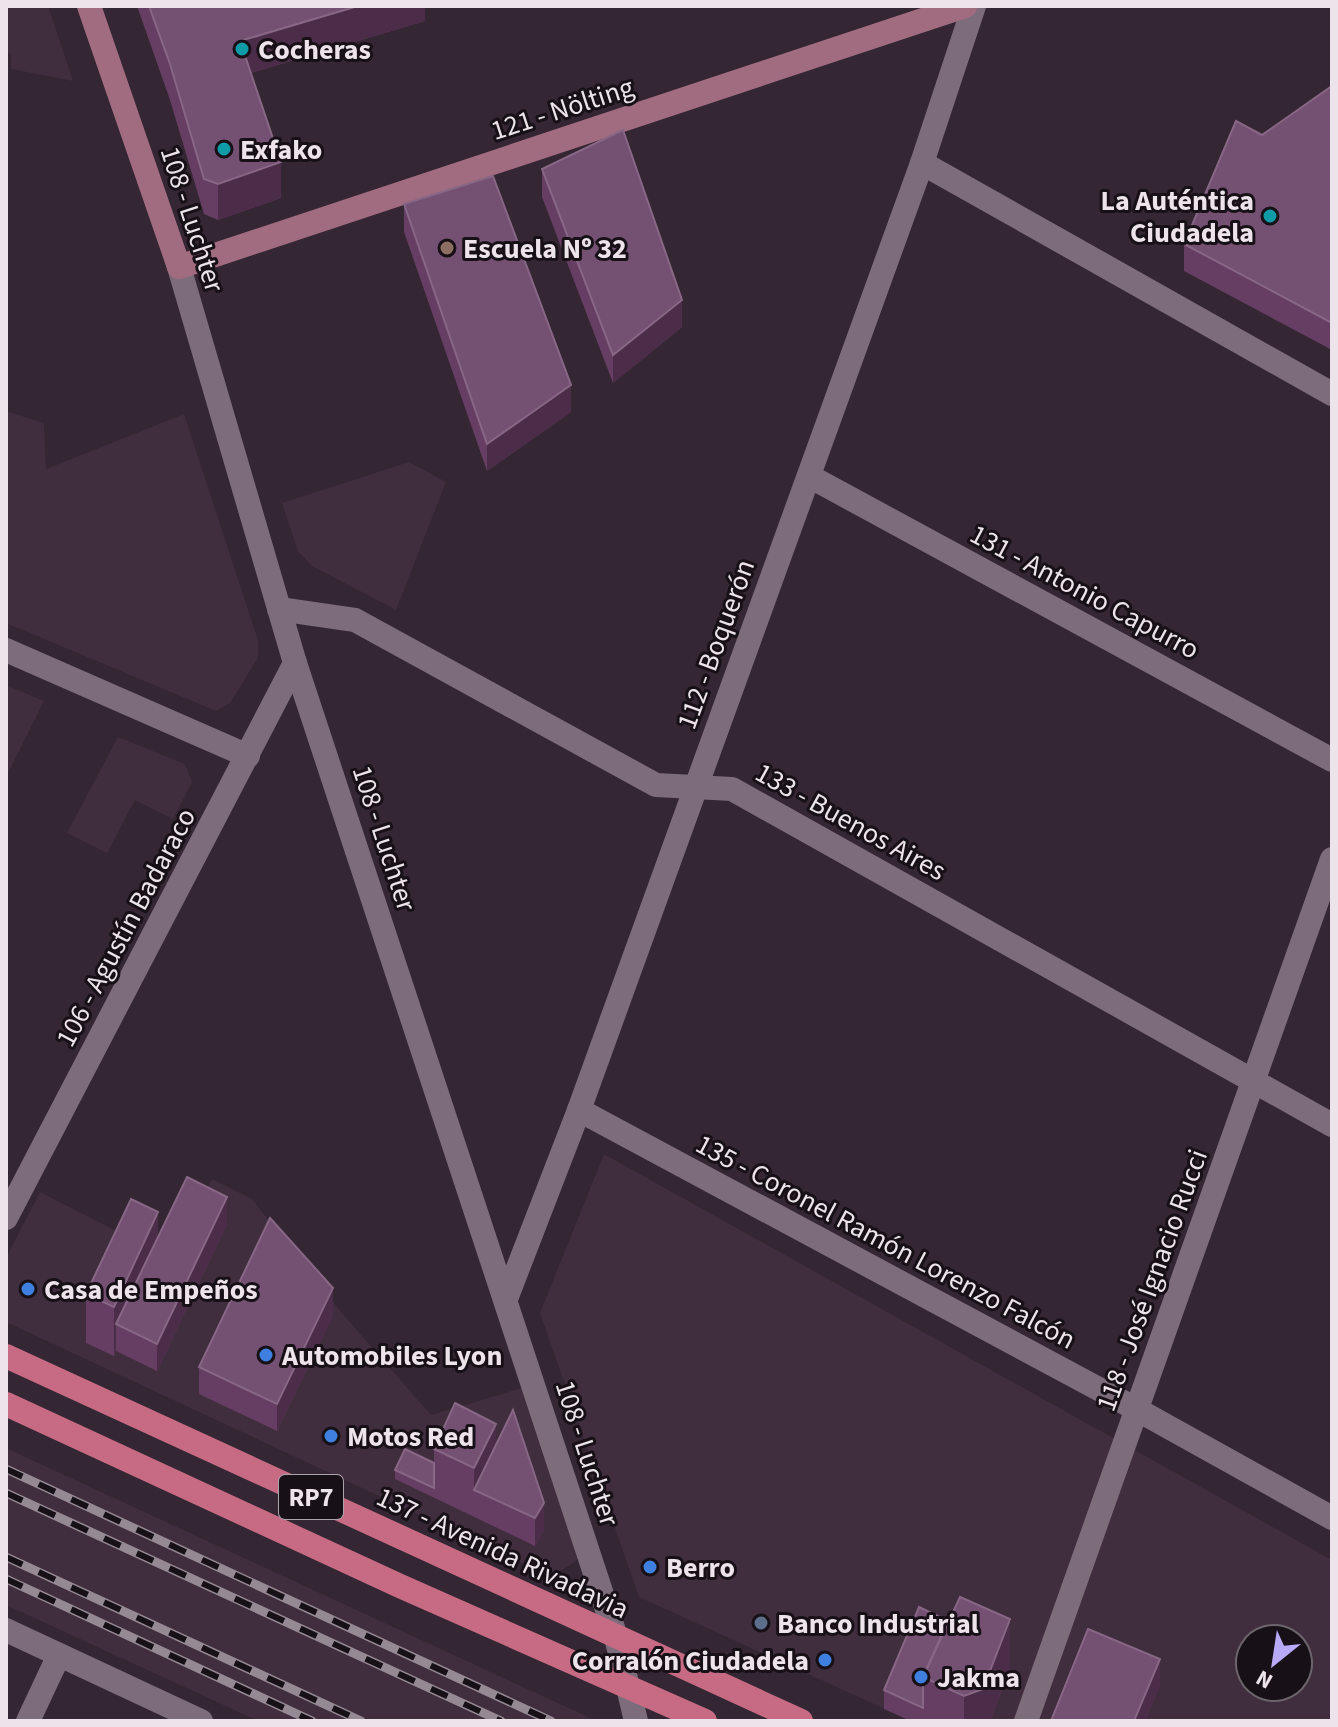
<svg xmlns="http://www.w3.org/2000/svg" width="1338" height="1727" viewBox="0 0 1338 1727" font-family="'Source Sans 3',sans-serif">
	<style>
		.built { fill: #402d3e; fill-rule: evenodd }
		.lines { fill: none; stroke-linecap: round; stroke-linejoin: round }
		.street { stroke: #7d6d7b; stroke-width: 24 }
		.secondary { stroke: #a26c80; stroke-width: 24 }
		.primary { stroke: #c76b84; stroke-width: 24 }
		.rail-casing { stroke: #958a94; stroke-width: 9 }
		.rail { stroke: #171117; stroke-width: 6; stroke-dasharray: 18; stroke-linecap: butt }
		.wall { fill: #663e63 }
		.shaded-wall { fill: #4c2d49 }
		.building { fill: #745072; stroke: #876785; stroke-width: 2 }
		.culture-dot { fill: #0f9aa8; stroke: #171117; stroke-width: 3 }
		.education-dot { fill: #8d6e63; stroke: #171117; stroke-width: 3 }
		.shop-dot { fill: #3f7fe0; stroke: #171117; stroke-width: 3 }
		.service-dot { fill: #5c6f8a; stroke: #171117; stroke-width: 3 }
		.labels { text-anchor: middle; stroke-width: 6; stroke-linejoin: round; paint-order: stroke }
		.shield { fill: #171117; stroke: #aca4ab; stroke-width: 2 }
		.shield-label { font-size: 26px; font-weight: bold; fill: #ece3eb }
		.poi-label { font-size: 28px; font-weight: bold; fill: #ece3eb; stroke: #171117; text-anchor: start }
		.street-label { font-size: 28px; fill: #ece3eb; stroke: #171117 }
	</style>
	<rect width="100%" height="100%" fill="#342632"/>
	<!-- built -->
	<g class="built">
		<polygon points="6,6 48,6 73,81 11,69 11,54 6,52"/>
		<polygon points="6,411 44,423 46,469 184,414 258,640 258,658 230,703 216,711 6,623"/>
		<polygon points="409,462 446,482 396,610 312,566 298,551 282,503"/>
		<polygon points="6,685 44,701 6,777"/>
		<polygon points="118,737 185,764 192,782 173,819 135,800 107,853 67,833"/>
		<path d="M604,1154L1332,1560V1721H911L639,1597L540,1313ZM1250,1639H1298V1687H1250Z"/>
		<polygon points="212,1179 252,1199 341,1312 431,1415 528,1386 581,1552 575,1562 555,1574 542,1572 6,1322 6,1258 40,1192 171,1259"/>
		<polygon points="6,1448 586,1716 597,1721 258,1721 6,1605"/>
	</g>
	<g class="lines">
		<!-- street -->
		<g class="street">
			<polyline points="922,163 1332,394"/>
			<polyline points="179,267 295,663 616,1637 636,1721"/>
			<polyline points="809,476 1332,760"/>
			<polyline points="279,609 355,620 656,785 732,789 1332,1125"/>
			<polyline points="6,650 248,756"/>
			<polyline points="579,1110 1136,1409 1332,1518"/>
			<polyline points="6,1218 295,663"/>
			<polyline points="506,1299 579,1110 922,163 974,6"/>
			<polyline points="6,1630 201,1721"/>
			<polyline points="28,1721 59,1655"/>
			<polyline points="1026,1721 1332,859"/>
		</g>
		<!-- secondary -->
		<polyline class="secondary" points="89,6 179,267 965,6"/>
		<!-- primary -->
		<g class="primary">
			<polyline points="6,1356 801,1721"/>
			<polyline points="6,1404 400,1586 705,1721"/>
		</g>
		<defs>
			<g id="rail">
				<polyline points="6,1469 551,1721"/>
				<polyline points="6,1493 501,1721"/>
				<polyline points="6,1557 361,1721"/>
				<polyline points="6,1579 312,1721"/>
			</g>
		</defs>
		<!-- rail casing -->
		<use href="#rail" class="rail-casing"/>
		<!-- rail -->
		<use href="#rail" class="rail"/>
	</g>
	<!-- wall -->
	<g class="wall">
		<polygon points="137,6 425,6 425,21 251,73 281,198 218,220 204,214 170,100"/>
		<polygon points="1332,86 1332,350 1184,271 1184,244 1262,135"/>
		<polygon points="542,169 682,327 613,383 542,197"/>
		<polygon points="404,204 571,412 487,471 404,232"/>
		<polygon points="227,1224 157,1371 116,1351 114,1356 86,1343 86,1294 158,1236"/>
		<polygon points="333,1315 277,1431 199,1394 199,1367"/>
		<polygon points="496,1443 544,1531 535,1546 395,1479 395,1470 434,1463 434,1449"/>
		<polygon points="919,1607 1010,1668 990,1721 911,1721 884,1709 884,1690"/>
	</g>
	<!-- shaded-wall -->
	<g class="shaded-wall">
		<polygon points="358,6 425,6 425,21 240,76 240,41"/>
		<polygon points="281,162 281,198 218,220 218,184"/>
		<polygon points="682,300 682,327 613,383 613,355"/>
		<polygon points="571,385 571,412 487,471 487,444"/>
		<polygon points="227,1197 227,1224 157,1371 157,1344"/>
		<polygon points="158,1212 158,1261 116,1324 116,1351 114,1356 114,1307"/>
		<polygon points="333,1288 333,1315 277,1431 277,1404"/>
		<polygon points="496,1424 496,1473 474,1490 474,1517 474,1468"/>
		<polygon points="544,1503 544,1531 535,1546 535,1518"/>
		<polygon points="1010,1619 1010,1668 990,1721 964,1721 964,1696"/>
		<polygon points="1160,1659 1160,1686 1146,1721 1134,1721"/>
	</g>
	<!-- building -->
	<g class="building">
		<polygon points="149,6 358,6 240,41 281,162 218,184 204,179 170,64"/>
		<polygon points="1332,86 1332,323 1184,244 1236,121 1262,135"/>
		<polygon points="623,130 682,300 613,355 542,169"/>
		<polygon points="493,176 571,385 487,444 404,204"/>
		<polygon points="187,1177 227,1197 157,1344 116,1324"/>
		<polygon points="131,1199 158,1212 114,1307 86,1294"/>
		<polygon points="270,1218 333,1288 277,1404 199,1367"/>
		<polygon points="455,1403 496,1424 474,1468 434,1449"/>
		<polygon points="513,1410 544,1503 535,1518 474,1490"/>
		<polygon points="405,1449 434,1463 434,1488 395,1470"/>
		<polygon points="960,1597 1010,1619 983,1689 964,1696 923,1677"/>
		<polygon points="919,1607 948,1621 923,1677 923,1708 884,1690"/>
		<polygon points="1088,1629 1160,1659 1134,1721 1051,1721"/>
	</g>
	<!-- markers -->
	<g class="culture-dot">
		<circle cx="242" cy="49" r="8"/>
		<circle cx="224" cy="149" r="8"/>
		<circle cx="1270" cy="216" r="8"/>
	</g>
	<circle class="education-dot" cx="447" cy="248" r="8"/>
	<g class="shop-dot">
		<circle cx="28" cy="1289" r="8"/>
		<circle cx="266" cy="1355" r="8"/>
		<circle cx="331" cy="1436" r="8"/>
		<circle cx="650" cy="1567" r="8"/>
		<circle cx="825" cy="1660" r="8"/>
		<circle cx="921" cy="1677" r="8"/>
	</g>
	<circle class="service-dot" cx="761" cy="1623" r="8"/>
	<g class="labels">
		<!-- shield labels -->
		<rect class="shield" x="279" y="1475" width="64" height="44" rx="6"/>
		<g class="shield-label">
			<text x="311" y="1506">RP7</text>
		</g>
		<!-- poi labels -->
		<g class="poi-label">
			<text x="258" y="59">Cocheras</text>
			<text x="240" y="159">Exfako</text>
			<text x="1254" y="210" text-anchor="end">La Auténtica<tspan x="1254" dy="32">Ciudadela</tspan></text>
			<text x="463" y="258">Escuela Nº 32</text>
			<text x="44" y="1299">Casa de Empeños</text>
			<text x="282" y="1365">Automobiles Lyon</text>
			<text x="347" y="1446">Motos Red</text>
			<text x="666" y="1577">Berro</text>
			<text x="777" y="1633">Banco Industrial</text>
			<text x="809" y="1670" text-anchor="end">Corralón Ciudadela</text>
			<text x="937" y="1687">Jakma</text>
		</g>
		<!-- street labels -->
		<g class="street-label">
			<text transform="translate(562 108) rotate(-18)" y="10">121 - Nölting</text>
			<text transform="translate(193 219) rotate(72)" y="10">108 - Luchter</text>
			<text transform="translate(1085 591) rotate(28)" y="10">131 - Antonio Capurro</text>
			<text transform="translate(715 644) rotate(-70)" y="10">112 - Boquerón</text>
			<text transform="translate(851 821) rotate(29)" y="10">133 - Buenos Aires</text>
			<text transform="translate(385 838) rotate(72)" y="10">108 - Luchter</text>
			<text transform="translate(125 927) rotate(-62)" y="10">106 - Agustín Badaraco</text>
			<text transform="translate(886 1241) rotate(28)" y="10">135 - Coronel Ramón Lorenzo Falcón</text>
			<text transform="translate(1151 1280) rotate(-70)" y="10">118 - José Ignacio Rucci</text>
			<text transform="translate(588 1453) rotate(72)" y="10">108 - Luchter</text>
			<text transform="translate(503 1552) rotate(25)" y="10">137 - Avenida Rivadavia</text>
		</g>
	</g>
	<!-- border -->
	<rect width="1338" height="1727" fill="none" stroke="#ece3eb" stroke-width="16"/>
	<!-- north arrow -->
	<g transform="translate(1274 1663) rotate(210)"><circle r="38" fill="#171117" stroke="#6c656c" stroke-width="2"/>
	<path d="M0-6L14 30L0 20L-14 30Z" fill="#b9aaf7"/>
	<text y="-12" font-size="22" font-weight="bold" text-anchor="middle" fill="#ece3eb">N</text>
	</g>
</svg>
